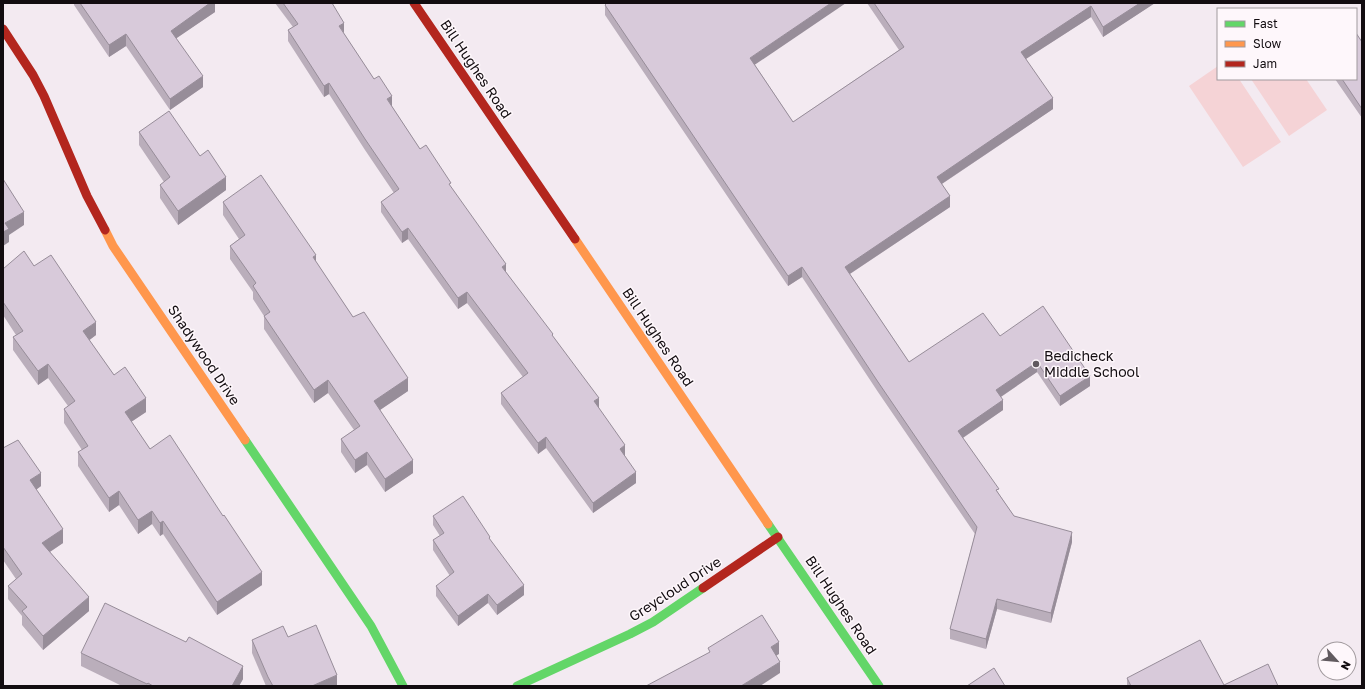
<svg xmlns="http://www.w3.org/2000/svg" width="1365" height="689" viewBox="0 0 1365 689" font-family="'Golos Text',sans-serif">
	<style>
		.green { fill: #f5d3d6 }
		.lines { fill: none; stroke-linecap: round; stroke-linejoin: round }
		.fast { stroke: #63d668; stroke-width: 9 }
		.slow { stroke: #ff974d; stroke-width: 9 }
		.jam { stroke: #b3261e; stroke-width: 9 }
		.wall { fill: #baaebb }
		.shaded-wall { fill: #978d99 }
		.building { fill: #d8cada; stroke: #978d99 }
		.poi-dot { fill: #615a5f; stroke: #fef7fb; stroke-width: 1.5 }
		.labels { text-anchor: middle; stroke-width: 3; stroke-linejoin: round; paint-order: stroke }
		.street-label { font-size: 14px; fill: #120c10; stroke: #fef7fb }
		.poi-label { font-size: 14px; fill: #120c10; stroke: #fef7fb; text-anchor: start }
	</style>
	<rect width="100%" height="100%" fill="#f3eaf1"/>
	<!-- green -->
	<g class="green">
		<polygon points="1218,66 1218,79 1239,79 1281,142 1243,167 1189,86"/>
		<polygon points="1251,79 1306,79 1327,110 1289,136"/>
	</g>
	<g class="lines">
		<!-- fast -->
		<g class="fast">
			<polyline points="245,440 371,626 403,686"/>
			<polyline points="768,524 879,686"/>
			<polyline points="517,686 630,634 653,622 703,588"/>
		</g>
		<!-- slow -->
		<g class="slow">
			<polyline points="105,230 113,246 245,440"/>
			<polyline points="575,239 768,524"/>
		</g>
		<!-- jam -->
		<g class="jam">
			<polyline points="414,3 575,239"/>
			<polyline points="3,29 33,75 44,96 87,196 105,230"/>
			<polyline points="703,588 778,537"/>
		</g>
	</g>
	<!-- wall -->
	<g class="wall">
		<polygon points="74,3 215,3 215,12 176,38 203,87 170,110 126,46 109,57 74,5"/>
		<polygon points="275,3 332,3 344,34 420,149 451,187 506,272 553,338 599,408 625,456 636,483 593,513 546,448 538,454 501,404 501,393 523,377 467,303 458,309 408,239 402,243 381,212 381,202 394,193 365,150 329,94 324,97 288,41 288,30 293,27"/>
		<polygon points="867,3 1155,3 1103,37 1091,17 1026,59 1053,109 942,184 950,207 850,274 909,362 1000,336 1090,386 1060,406 1037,372 1001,397 1003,410 963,438 999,494 1014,516 1072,542 1051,623 997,609 986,649 950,639 950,629 975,534 878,392 802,277 788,286 605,15 605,5 755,65 793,122 899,50"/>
		<polygon points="1362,42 1362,118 1335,79 1356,79"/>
		<polygon points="139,132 200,156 226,190 178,225 160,198 160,185 164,182 139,145"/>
		<polygon points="223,202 316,262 353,317 408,391 380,410 413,473 385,492 367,465 355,473 341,452 341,439 354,430 328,393 314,403 264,329 264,316 253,299 253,292 230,259 230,246 239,239 223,215"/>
		<polygon points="34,266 96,335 89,340 114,375 146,412 131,422 150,449 262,585 217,615 163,534 160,536 152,524 138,534 119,505 109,512 78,466 78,452 82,450 64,423 64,409 68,406 48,378 38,385 13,350 13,337 16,335 3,315 3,269"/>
		<polygon points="3,448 41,486 36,490 63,543 50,552 89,611 43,650 22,625 22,616 8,599 8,586 16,579 3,560"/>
		<polygon points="433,516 490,540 524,595 497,615 488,603 458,626 436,596 436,586 450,576 433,550 433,540 440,536 433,525"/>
		<polygon points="288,637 337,686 266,686 252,653 252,640"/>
		<polygon points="81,653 243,679 239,686 122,686 81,666"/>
		<polygon points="1127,678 1224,685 1278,686 1127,686"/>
	</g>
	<!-- shaded-wall -->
	<g class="shaded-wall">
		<polygon points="210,3 215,3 215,12 171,42 171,31"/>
		<polygon points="831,3 846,3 750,68 750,58"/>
		<polygon points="1140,3 1155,3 1103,37 1103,27"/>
		<polygon points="1091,6 1091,17 1021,62 1021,52"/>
		<polygon points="344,23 344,33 339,26"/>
		<polygon points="126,34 126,46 109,57 109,45"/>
		<polygon points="203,76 203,87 170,110 170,99"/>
		<polygon points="329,83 329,94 324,97 324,86"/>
		<polygon points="392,96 392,107 387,99"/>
		<polygon points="1053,98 1053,109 937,187 937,177"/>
		<polygon points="226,177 226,190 178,225 178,211"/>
		<polygon points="950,196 950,207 845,277 845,267"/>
		<polygon points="24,212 24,225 9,235 9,242 3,246 3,232 5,223"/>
		<polygon points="408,228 408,239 402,243 402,232"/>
		<polygon points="316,255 316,268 313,257"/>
		<polygon points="506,264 506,274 502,267"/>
		<polygon points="802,267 802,277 788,286 788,276"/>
		<polygon points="467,292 467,303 458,309 458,298"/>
		<polygon points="96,322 96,335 83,345 83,331"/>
		<polygon points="1037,362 1037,372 996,400 996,390"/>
		<polygon points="48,364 48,378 38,385 38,371"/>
		<polygon points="1090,376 1090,386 1060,406 1060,396"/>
		<polygon points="408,378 408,391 374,414 374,401"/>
		<polygon points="328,380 328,393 314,403 314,390"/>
		<polygon points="146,398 146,412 125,426 125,412"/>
		<polygon points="599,398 599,409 594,401"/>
		<polygon points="1003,400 1003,410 958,441 958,431"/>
		<polygon points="546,437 546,448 538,454 538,443"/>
		<polygon points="625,445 625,456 620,460 620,449"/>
		<polygon points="367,452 367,465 355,473 355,460"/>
		<polygon points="413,460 413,473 385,492 385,479"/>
		<polygon points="636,472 636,483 593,513 593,503"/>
		<polygon points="41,473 41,486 30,494 30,480"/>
		<polygon points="119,491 119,505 109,512 109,498"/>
		<polygon points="152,511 152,524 138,534 138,520"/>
		<polygon points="163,521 163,534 160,536 160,523"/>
		<polygon points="63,529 63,543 42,557 42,543"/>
		<polygon points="1072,532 1072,542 1051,623 1051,613"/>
		<polygon points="262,572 262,585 217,615 217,602"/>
		<polygon points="524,585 524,595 497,615 497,605"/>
		<polygon points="488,594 488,603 458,626 458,616"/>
		<polygon points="89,597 89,611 43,650 43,636"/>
		<polygon points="997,599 997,609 986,649 986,639"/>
		<polygon points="779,642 779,654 771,659 771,647"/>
		<polygon points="780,662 780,673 760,686 741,686"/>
		<polygon points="243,666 243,679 239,686 232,686"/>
		<polygon points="337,675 337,686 312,686"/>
	</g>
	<!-- building -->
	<g class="building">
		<polygon points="80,3 210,3 171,31 203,76 170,99 126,34 109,45"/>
		<polygon points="283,3 332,3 344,23 339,26 374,79 379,76 392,96 387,99 420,149 426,145 451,183 449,184 506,264 502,267 553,334 552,335 599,398 594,401 625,445 620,449 636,472 593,503 546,437 538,443 501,393 528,373 467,292 458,298 408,228 402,232 381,202 399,189 365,139 329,83 324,86 288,30 298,24"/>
		<polygon points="607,3 831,3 750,58 793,122 904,47 874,3 1140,3 1103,27 1091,6 1021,52 1053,98 937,177 950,196 845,267 909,362 983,313 1000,336 1043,306 1090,376 1060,396 1037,362 996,390 1003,400 958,431 999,489 996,490 1014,516 1072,532 1051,613 997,599 986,639 950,629 977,527 878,382 802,267 788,276 605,5"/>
		<polygon points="1356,33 1362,42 1362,109 1342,79 1356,79"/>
		<polygon points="169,111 200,156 208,150 226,177 178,211 160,185 170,177 139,132"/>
		<polygon points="261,175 316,255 313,257 353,317 364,312 408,378 374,401 413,460 385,479 367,452 355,460 341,439 360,426 328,380 314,390 264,316 270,312 253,286 256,283 230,246 245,235 223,202"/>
		<polygon points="3,179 24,212 5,223 9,229 3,232"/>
		<polygon points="24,251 34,266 51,255 96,322 83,331 114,375 125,367 146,398 125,412 150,449 170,435 223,516 224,515 262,572 217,602 163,521 160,523 152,511 138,520 119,491 109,498 78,452 88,446 64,409 75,401 48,364 38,371 13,337 23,331 3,302 3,269"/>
		<polygon points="18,440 41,473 30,480 63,529 42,543 89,597 43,636 22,611 27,607 8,586 22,574 3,547 3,448"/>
		<polygon points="463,496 490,537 489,538 524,585 497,605 488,594 458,616 436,586 454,572 433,540 444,533 433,516"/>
		<polygon points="105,603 186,642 189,637 243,666 232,686 153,686 148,683 147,684 81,653"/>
		<polygon points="762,615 779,642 771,647 780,662 741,686 646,686 710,652 708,648"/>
		<polygon points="316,625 337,675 312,686 273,686 268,677 252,640 283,626 288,637"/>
		<polygon points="1200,640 1224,685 1268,664 1278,686 1131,686 1127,678"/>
		<polygon points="994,668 1005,686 967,686"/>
	</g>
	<!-- markers -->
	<circle class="poi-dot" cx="1036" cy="364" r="4"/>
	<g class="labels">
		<!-- street labels -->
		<g class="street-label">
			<text transform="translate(476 69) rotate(56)" y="5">Bill Hughes Road</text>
			<text transform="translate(658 337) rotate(56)" y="5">Bill Hughes Road</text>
			<text transform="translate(204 355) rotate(56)" y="5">Shadywood Drive</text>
			<text transform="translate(675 589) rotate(-33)" y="5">Greycloud Drive</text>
			<text transform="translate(841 605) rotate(56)" y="5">Bill Hughes Road</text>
		</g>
		<!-- poi labels -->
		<g class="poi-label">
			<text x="1044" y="361">Bedicheck<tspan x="1044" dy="16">Middle School</tspan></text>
		</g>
	</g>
	<!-- border -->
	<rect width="1365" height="689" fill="none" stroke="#120c10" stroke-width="8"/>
	<!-- legend -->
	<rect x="1217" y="8" width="140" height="72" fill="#fef7fb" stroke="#a0999d"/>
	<rect x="1225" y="21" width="20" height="6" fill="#63d668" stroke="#a0999d"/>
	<text x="1253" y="28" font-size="12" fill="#120c10">Fast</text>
	<rect x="1225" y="41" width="20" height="6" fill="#ff974d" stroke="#a0999d"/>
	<text x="1253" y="48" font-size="12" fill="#120c10">Slow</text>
	<rect x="1225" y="61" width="20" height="6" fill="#b3261e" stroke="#a0999d"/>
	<text x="1253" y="68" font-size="12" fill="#120c10">Jam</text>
	<!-- north arrow -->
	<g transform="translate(1337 661) rotate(117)"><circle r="19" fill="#fef7fb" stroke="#a0999d"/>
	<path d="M0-3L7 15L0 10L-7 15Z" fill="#615a5f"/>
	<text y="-6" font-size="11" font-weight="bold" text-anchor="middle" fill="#120c10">N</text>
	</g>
</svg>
